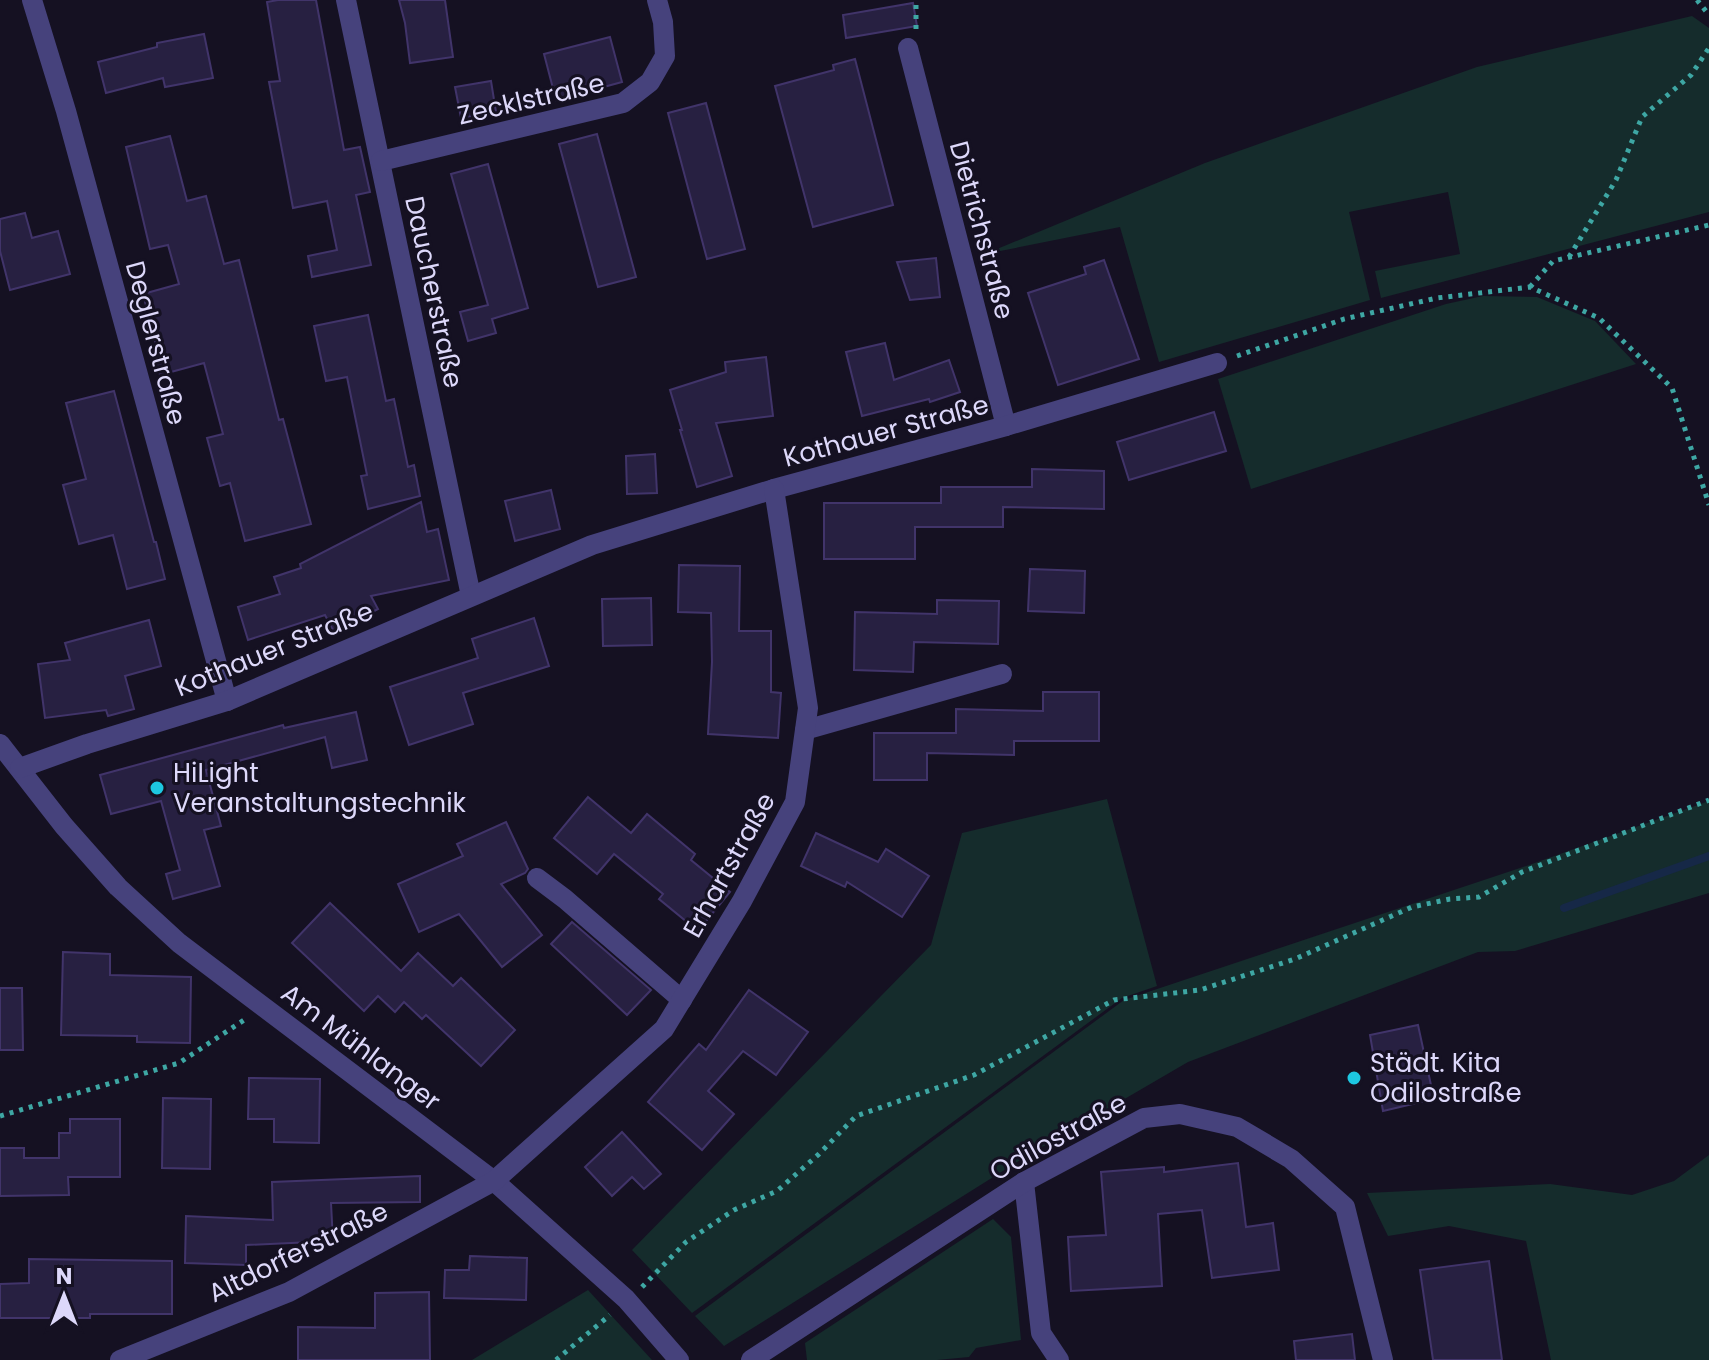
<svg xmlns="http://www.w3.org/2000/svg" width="1709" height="1360" viewBox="0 0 1709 1360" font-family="Poppins,sans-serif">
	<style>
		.green { fill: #152c2c }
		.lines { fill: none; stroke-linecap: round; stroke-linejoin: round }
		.stream { stroke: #162847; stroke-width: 8 }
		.building { fill: #272041; stroke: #41346a; stroke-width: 2 }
		.path { stroke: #3ea7a4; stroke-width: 5; stroke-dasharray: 4 6; stroke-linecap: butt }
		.minor { stroke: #46427c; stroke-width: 20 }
		.poi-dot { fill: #1dc7e1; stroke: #151122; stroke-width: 3 }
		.labels { text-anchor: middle; stroke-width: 6; stroke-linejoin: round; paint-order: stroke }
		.street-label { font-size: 26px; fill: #ddd8fa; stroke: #151122 }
		.poi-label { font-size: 26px; fill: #ddd8fa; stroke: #151122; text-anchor: start }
	</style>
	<rect width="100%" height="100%" fill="#151122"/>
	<!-- green -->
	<g class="green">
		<polygon points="1692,16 1709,28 1709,212 1381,298 1375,271 1460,254 1448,192 1349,212 1370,300 1159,362 1120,227 985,254 1205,163 1477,67"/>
		<polygon points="1483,296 1537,297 1595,321 1636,364 1251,489 1218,379 1446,304"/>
		<polygon points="1107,799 1157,986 1122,998 692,1313 632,1250 931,945 962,833"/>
		<polygon points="1709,801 1709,893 1515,951 1478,952 1188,1062 1025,1157 724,1346 695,1316 1124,1000 1529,865"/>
		<polygon points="1709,1155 1709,1360 1551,1360 1526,1241 1449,1226 1388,1236 1367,1193 1550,1184 1632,1195 1674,1181"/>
		<polygon points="993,1219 1011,1237 1021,1340 976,1348 969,1357 937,1360 807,1360 805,1343"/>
		<polygon points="588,1290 652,1360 472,1360"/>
	</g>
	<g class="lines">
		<!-- stream -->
		<polyline class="stream" points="1564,908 1709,856"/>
	</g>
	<!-- building -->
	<g class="building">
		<polygon points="278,0 316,0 344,150 360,147 370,192 356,195 371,265 312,277 308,256 337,250 327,201 293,208 269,82 280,81 267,2"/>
		<polygon points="399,0 445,0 453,57 410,63 405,23"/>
		<polygon points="913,3 917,26 846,38 843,15"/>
		<polygon points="204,34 213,78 165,87 163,78 106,93 98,62 157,47 157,43"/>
		<polygon points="610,37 622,82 556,100 544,54"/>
		<polygon points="855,59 893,205 813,227 775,86 834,70 833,65"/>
		<polygon points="491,81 496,112 461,118 455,87"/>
		<polygon points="706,103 745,249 707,259 668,113"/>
		<polygon points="597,134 636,277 598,287 559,144"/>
		<polygon points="170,136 187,201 206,196 224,264 239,260 279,420 283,419 311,524 245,541 230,483 220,486 207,438 223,434 204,363 160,375 152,346 156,344 143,294 179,284 168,245 150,249 126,147"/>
		<polygon points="488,164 528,308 492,319 496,333 468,341 460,312 488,305 451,174"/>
		<polygon points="25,213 32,238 58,231 70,274 10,290 0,251 0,219"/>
		<polygon points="936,258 940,297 910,300 897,262"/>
		<polygon points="1104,260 1139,359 1058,385 1028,293 1086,274 1084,267"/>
		<polygon points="368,315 386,401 394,399 408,467 414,465 420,496 368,509 361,476 367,475 347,377 326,381 314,326"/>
		<polygon points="885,343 894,380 949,360 960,392 930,402 929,399 862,416 846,352"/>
		<polygon points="766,357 773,416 716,423 732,476 697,487 680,430 682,430 670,390 726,372 725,362"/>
		<polygon points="114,391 154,542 156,542 165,579 127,589 113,535 79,544 63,485 86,479 66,403"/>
		<polygon points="1214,412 1226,451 1129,480 1117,442"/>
		<polygon points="655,454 657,493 627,494 626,456"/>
		<polygon points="1032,469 1104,471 1104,509 1003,507 1003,527 915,527 915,559 824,559 824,503 941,503 941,487 1032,487"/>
		<polygon points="551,490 560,529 515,541 505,501"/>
		<polygon points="421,502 427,532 438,529 449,580 371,596 378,609 334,632 325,615 248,640 238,607 280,594 274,577 301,568 300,564"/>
		<polygon points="679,565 740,566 739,631 771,631 771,692 781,693 778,738 708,734 712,662 711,613 678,612"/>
		<polygon points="1030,569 1085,571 1084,613 1028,611"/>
		<polygon points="651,598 652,645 603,646 602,599"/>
		<polygon points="937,600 999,601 998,644 914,642 913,672 854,670 855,612 937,614"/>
		<polygon points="534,618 549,666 463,693 473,724 409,745 390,687 478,658 472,639"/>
		<polygon points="149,620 161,666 125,676 134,709 108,716 106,710 45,718 38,664 70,660 65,643"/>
		<polygon points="1043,692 1099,692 1099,741 1014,741 1014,755 927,753 927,780 874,780 874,733 956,733 956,709 1043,711"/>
		<polygon points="356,712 367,760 332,768 325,737 206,770 221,826 204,830 220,886 173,899 166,874 180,870 161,801 111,814 100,775 283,725 284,728"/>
		<polygon points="588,797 631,833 647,814 695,854 691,860 730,892 698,931 659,899 663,894 614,854 597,874 554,838"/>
		<polygon points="506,822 528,869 525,873 501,884 542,935 502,967 459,914 419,932 398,884 463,856 457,844"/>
		<polygon points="816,833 878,862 886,849 929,876 902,917 847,882 845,887 801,866"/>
		<polygon points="330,903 401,971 418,953 453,986 461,978 515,1030 481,1066 426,1015 422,1019 404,1002 395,1012 378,996 364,1011 292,943"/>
		<polygon points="572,922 651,990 627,1015 551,944"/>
		<polygon points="63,952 110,954 110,975 191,977 190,1043 137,1042 137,1036 61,1035"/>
		<polygon points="0,988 22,988 23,1050 0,1050"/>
		<polygon points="749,990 808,1032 776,1075 743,1051 708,1091 734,1114 702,1150 648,1102 699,1044 706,1050"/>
		<polygon points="1418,1025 1434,1099 1383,1111 1370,1035"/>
		<polygon points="249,1078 320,1079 319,1143 274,1142 274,1119 248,1119"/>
		<polygon points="163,1098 211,1099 210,1169 162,1168"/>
		<polygon points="70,1119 120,1119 120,1177 68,1177 69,1195 0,1196 0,1148 24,1148 24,1158 59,1158 59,1133 70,1133"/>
		<polygon points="622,1132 661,1174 644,1189 632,1177 612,1196 585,1167"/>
		<polygon points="1238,1163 1246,1227 1273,1223 1279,1270 1212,1278 1202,1210 1158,1214 1162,1286 1071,1291 1068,1237 1106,1235 1101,1172 1164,1167 1164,1172"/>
		<polygon points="420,1176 420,1202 331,1203 333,1241 246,1245 246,1265 185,1263 186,1216 273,1220 272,1182"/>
		<polygon points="470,1256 527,1258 526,1300 444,1298 445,1270 469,1270"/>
		<polygon points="29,1259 172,1261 172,1314 90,1314 90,1318 0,1318 0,1284 29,1283"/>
		<polygon points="1489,1261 1502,1360 1433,1360 1420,1270"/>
		<polygon points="429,1292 430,1360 298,1360 298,1327 375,1328 375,1293"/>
		<polygon points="1352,1334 1355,1360 1296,1360 1294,1341"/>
	</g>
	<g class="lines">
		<!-- path -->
		<g class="path">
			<polyline points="1697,0 1709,15"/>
			<polyline points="916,29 916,0"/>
			<polyline points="1569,257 1616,180 1642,117 1691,75 1709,48"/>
			<polyline points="1530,287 1553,261 1709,225"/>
			<polyline points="1237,356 1344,319 1437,298 1530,287 1599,318 1672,388 1709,505"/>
			<polyline points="0,1116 179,1063 244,1020"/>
			<polyline points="642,1287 686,1242 734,1210 777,1191 819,1154 856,1116 974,1075 1114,1000 1200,990 1295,959 1412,907 1450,899 1479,897 1522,872 1709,800"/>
			<polyline points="556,1360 610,1315"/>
		</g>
		<!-- minor -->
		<g class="minor">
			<polyline points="32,0 66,111 227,701"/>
			<polyline points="346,0 471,596"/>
			<polyline points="908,48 1006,426"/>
			<polyline points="381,161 623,103 650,82 665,56 663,22 657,0"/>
			<polyline points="805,730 1002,674"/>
			<polyline points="0,744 64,826 118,887 179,943 494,1181 626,1299 679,1360"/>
			<polyline points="20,768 87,744 227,701 592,545 774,489 1006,426 1217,363"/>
			<polyline points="537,878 565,899 682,1000"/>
			<polyline points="1024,1182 1041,1333 1059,1360"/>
			<polyline points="120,1360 289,1292 494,1181 664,1029 742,901 795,802 808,708 774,489"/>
			<polyline points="751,1360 1024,1182 1144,1118 1180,1114 1237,1127 1291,1159 1345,1207 1383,1360"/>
		</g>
	</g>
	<!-- markers -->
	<g class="poi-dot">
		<circle cx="157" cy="788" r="8"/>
		<circle cx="1354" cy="1078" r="8"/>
	</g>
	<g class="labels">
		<!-- street labels -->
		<g class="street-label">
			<text transform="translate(531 99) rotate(-13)" y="9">Zecklstraße</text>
			<text transform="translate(982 230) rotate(75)" y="9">Dietrichstraße</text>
			<text transform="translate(434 292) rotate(78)" y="9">Daucherstraße</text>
			<text transform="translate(156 343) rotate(75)" y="9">Deglerstraße</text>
			<text transform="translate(886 431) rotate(-15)" y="9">Kothauer Straße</text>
			<text transform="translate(274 649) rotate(-22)" y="9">Kothauer Straße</text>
			<text transform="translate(729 865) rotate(-61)" y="9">Erhartstraße</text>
			<text transform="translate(361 1047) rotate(37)" y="9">Am Mühlanger</text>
			<text transform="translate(1058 1137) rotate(-29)" y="9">Odilostraße</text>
			<text transform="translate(298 1252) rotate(-26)" y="9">Altdorferstraße</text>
		</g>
		<!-- poi labels -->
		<g class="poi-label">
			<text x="173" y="782">HiLight<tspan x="173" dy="30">Veranstaltungstechnik</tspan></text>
			<text x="1370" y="1072">Städt. Kita<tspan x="1370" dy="30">Odilostraße</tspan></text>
		</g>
	</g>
	<!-- north arrow -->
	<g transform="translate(64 1296)" stroke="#151122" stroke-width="6" paint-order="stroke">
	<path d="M0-6L14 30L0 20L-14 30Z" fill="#ddd8fa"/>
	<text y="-12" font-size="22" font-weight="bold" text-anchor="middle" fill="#ddd8fa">N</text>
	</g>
</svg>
